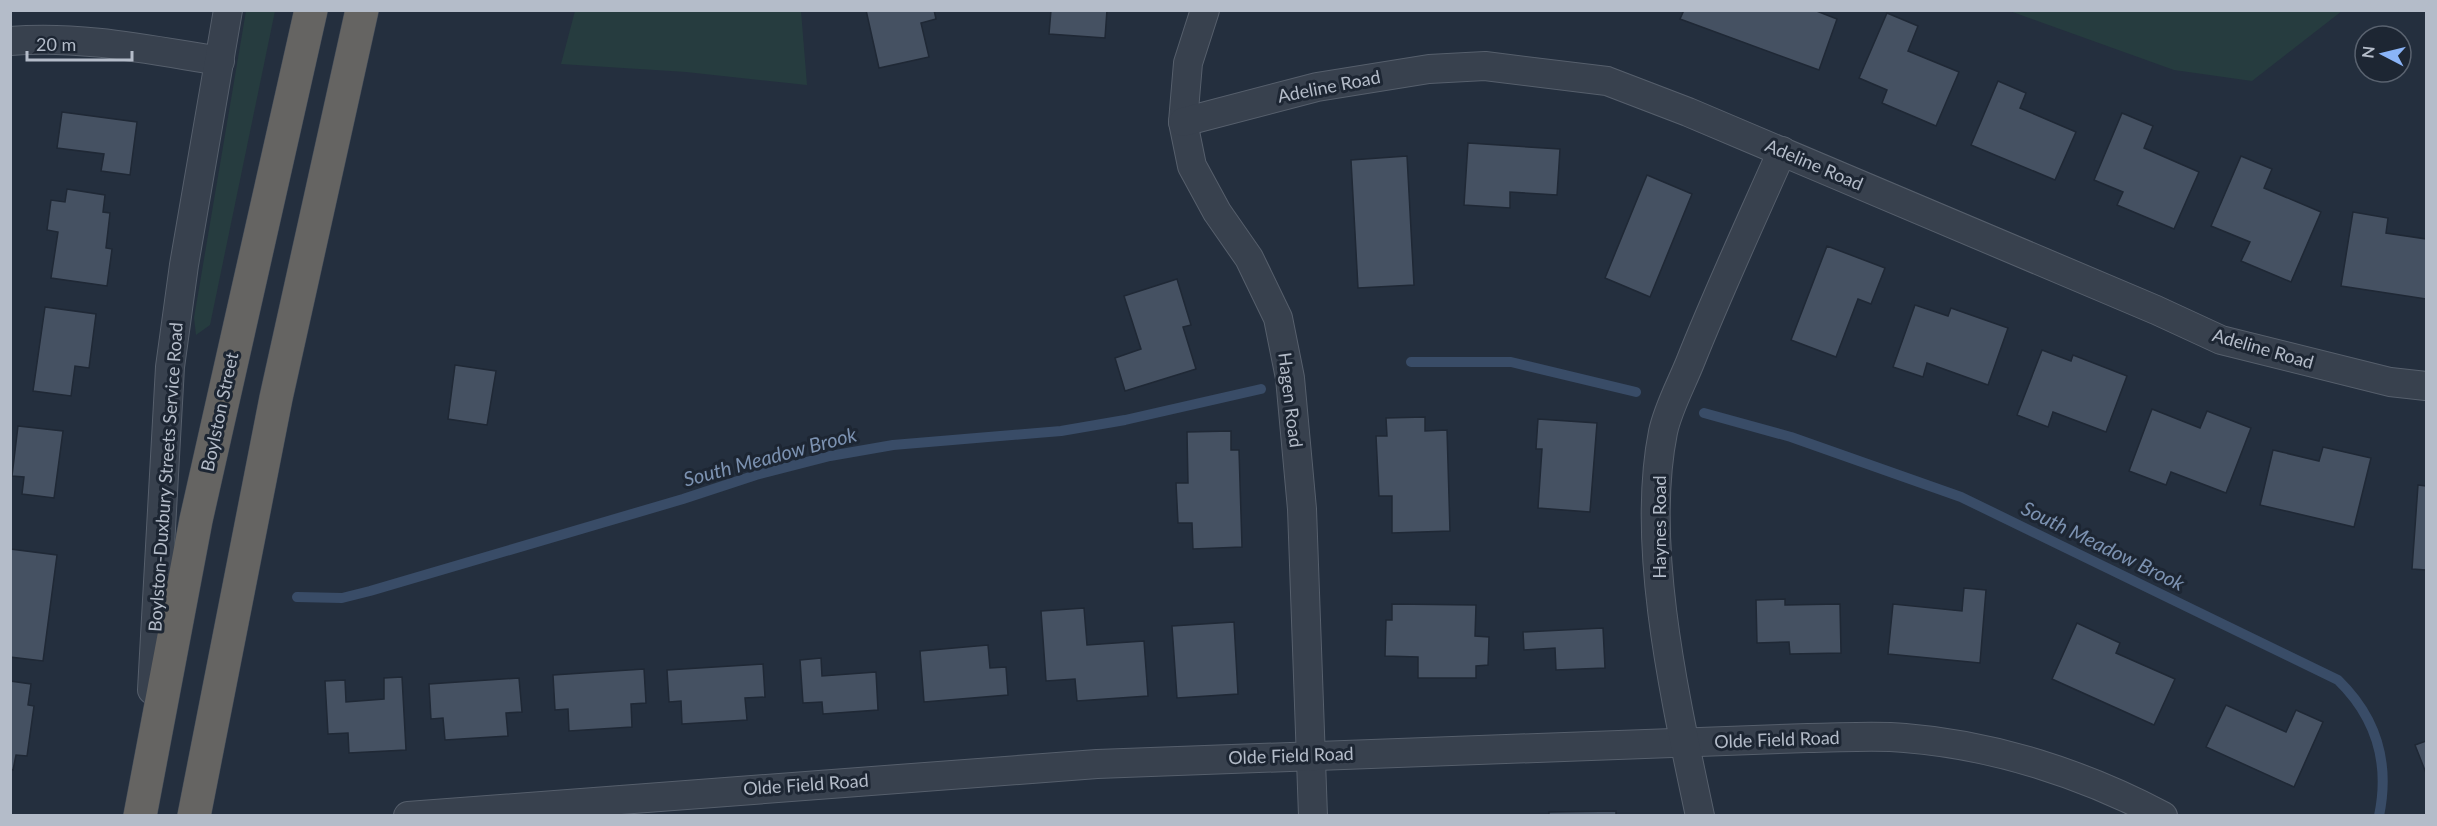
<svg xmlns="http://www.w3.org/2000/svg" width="2437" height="826" viewBox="0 0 2437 826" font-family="Lato,sans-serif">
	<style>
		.green { fill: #263c3f }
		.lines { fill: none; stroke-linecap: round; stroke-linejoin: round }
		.stream { stroke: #394c67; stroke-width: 10 }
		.building { fill: #455162; stroke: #1f2835; stroke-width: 1.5 }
		.minor-casing { stroke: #565f6c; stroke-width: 30 }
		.trunk-casing { stroke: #434c59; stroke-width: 34 }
		.minor { stroke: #38414e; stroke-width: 28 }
		.trunk { stroke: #656462; stroke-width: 33 }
		.labels { text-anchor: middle; stroke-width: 6; stroke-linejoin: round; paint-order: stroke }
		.street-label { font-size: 18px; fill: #b4bcc9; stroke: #1d2633 }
		.water-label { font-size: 20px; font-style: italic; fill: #7c92b1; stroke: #1d2633 }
	</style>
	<rect width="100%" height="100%" fill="#242f3e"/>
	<!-- green -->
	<g class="green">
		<polygon points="246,11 275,11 210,325 196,335 194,318"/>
		<polygon points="575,11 801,11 807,85 686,72 561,64"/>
		<polygon points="2010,11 2342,10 2342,11 2252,81 2174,70"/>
	</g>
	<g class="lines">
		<!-- stream -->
		<g class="stream">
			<polyline points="1411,362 1511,362 1636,392"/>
			<path d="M1704,413L1791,437L1961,497L2338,680C2377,718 2390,763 2379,816"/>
			<polyline points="297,597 342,598 370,591 683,499 756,475 830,456 893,445 1061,431 1125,420 1261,389"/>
		</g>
	</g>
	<!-- building -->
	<g class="building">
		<polygon points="866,10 934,10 936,19 921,23 929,57 879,68"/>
		<polygon points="1051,10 1107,10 1105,38 1049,34"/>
		<polygon points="1684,10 1814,10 1837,19 1819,70 1680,19"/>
		<polygon points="1887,13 1918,26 1908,51 1959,72 1936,126 1882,103 1887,90 1859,78"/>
		<polygon points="1998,81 2026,93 2020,108 2076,132 2055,180 1971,145"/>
		<polygon points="62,112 137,122 130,175 101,171 104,154 57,148"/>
		<polygon points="2122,113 2153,126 2144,148 2199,172 2174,229 2117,205 2123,192 2094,180"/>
		<polygon points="1468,143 1560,149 1557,195 1510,192 1510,208 1464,205"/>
		<polygon points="1407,156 1414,285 1358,288 1351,160"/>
		<polygon points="2241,156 2272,169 2264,188 2321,212 2291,282 2241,261 2250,242 2211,226"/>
		<polygon points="1647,175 1692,194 1650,297 1605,278"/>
		<polygon points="67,189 105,195 103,212 110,213 106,248 112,249 107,286 51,278 58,232 47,230 51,200 65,202"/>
		<polygon points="2353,212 2388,218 2386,233 2426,239 2426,299 2341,286"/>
		<polygon points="1827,246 1885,268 1871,304 1858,299 1836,357 1791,340"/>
		<polygon points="1177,279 1191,325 1183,327 1196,369 1125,391 1115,358 1141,349 1124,296"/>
		<polygon points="1915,305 1948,316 1951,308 2008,328 1988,385 1927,363 1923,377 1893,367"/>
		<polygon points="45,307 96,314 89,368 75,366 71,396 33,391"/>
		<polygon points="2042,350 2071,361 2073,355 2127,376 2106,432 2053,412 2048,427 2017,415"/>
		<polygon points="455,365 496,371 487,425 448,419"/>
		<polygon points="2152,409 2200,428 2207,411 2251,428 2226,493 2171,472 2166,485 2129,471"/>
		<polygon points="1425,417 1425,431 1447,430 1450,531 1392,533 1392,496 1379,496 1376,436 1387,436 1386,418"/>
		<polygon points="1538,419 1597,423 1590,512 1538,508 1542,449 1536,449"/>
		<polygon points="18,426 63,431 54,498 22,494 24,477 12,476"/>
		<polygon points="1231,431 1231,450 1239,450 1242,547 1193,549 1192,523 1178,523 1176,483 1188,483 1187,432"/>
		<polygon points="2323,447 2371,458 2354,527 2260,505 2273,450 2319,461"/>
		<polygon points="2418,485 2426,486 2426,570 2412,569"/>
		<polygon points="10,549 57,555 43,661 10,657"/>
		<polygon points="1964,588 1986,590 1980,663 1888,654 1893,604 1962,611"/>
		<polygon points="1785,599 1785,605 1840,604 1841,653 1790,654 1789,642 1757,643 1756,600"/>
		<polygon points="1392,604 1476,605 1475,636 1489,637 1488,665 1476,666 1476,678 1418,678 1418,657 1385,656 1386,620 1392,620"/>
		<polygon points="1084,608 1087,645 1144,641 1148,696 1077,701 1075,679 1046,681 1041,611"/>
		<polygon points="1234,622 1238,694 1177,698 1172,626"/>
		<polygon points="2077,623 2120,643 2116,653 2175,679 2154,725 2052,679"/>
		<polygon points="1603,628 1605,668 1556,670 1555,648 1524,650 1523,632"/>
		<polygon points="988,645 990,668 1006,667 1008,695 924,702 920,651"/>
		<polygon points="821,658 822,676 876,672 878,710 823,714 822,702 803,703 800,660"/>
		<polygon points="763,664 765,697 745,698 747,720 682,724 681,701 669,702 667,670"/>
		<polygon points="644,669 646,703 631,704 632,727 569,731 568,709 555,710 553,675"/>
		<polygon points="402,677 406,750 349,753 348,733 328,734 325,681 345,680 346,702 384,699 384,678"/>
		<polygon points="519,678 522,712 506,713 508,736 445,740 443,718 431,719 429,684"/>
		<polygon points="10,681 31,684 28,705 34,706 27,756 16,755 13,770 10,769"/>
		<polygon points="2226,705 2286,732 2296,710 2323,722 2294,787 2206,747"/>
		<polygon points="2426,741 2426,773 2415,745"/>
		<polygon points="1616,811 1616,816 1549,816 1549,812"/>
	</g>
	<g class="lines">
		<defs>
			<g id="minor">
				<polyline points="1205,10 1188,63 1183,122 1192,166 1217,212 1249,258 1278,318 1290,378 1302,509 1313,816"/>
				<path d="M10,41C81,35 150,50 220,61"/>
				<polyline points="1183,122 1317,87 1429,69 1485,66 1607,81 1688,112 2156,310 2221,340 2390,382 2426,386"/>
				<polyline points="152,690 170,367 184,265 228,10"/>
				<path d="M408,816L1097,764L1808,738C1840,738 1873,735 1905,738C1994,745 2084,774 2163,816"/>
				<path d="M1700,816C1676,702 1640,547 1663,432C1668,408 1682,383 1691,360C1719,290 1751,221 1782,151"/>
			</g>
			<g id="trunk">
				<polyline points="140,816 196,520 311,10"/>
				<polyline points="194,816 276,398 362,10"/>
			</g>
		</defs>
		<!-- minor casing -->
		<use href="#minor" class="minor-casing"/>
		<!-- trunk casing -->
		<use href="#trunk" class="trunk-casing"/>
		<!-- minor -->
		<use href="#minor" class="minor"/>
		<!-- trunk -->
		<use href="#trunk" class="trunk"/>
	</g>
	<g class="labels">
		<!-- street labels -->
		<g class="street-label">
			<text transform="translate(1329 87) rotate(-11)" y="6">Adeline Road</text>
			<text transform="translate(1814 165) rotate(23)" y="6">Adeline Road</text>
			<text transform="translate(2263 349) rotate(16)" y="6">Adeline Road</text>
			<text transform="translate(1290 400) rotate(83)" y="6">Hagen Road</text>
			<text transform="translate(220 412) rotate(-78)" y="6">Boylston Street</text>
			<text transform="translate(166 477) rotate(-86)" y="6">Boylston-Duxbury Streets Service Road</text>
			<text transform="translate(1660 527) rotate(-90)" y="6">Haynes Road</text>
			<text transform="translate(1777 740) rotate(-2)" y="6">Olde Field Road</text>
			<text transform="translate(1291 756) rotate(-2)" y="6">Olde Field Road</text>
			<text transform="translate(806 785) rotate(-4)" y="6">Olde Field Road</text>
		</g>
		<!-- water labels -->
		<g class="water-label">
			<text transform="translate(770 457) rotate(-15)" y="7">South Meadow Brook</text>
			<text transform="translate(2103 546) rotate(26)" y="7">South Meadow Brook</text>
		</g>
	</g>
	<!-- border -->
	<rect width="2437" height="826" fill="none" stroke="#b4bcc9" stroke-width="24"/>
	<!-- north arrow -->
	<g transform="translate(2383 54) rotate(277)"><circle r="28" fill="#1d2633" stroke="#59626f" stroke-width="1.5"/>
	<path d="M0-4.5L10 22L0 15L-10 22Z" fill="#8ab4f8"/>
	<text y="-9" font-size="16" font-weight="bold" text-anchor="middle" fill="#b4bcc9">N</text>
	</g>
	<!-- scale -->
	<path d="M27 51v9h105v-9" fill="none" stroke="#b4bcc9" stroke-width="3"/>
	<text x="36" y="51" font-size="18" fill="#b4bcc9" stroke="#1d2633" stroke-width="4.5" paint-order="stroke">20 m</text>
</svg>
